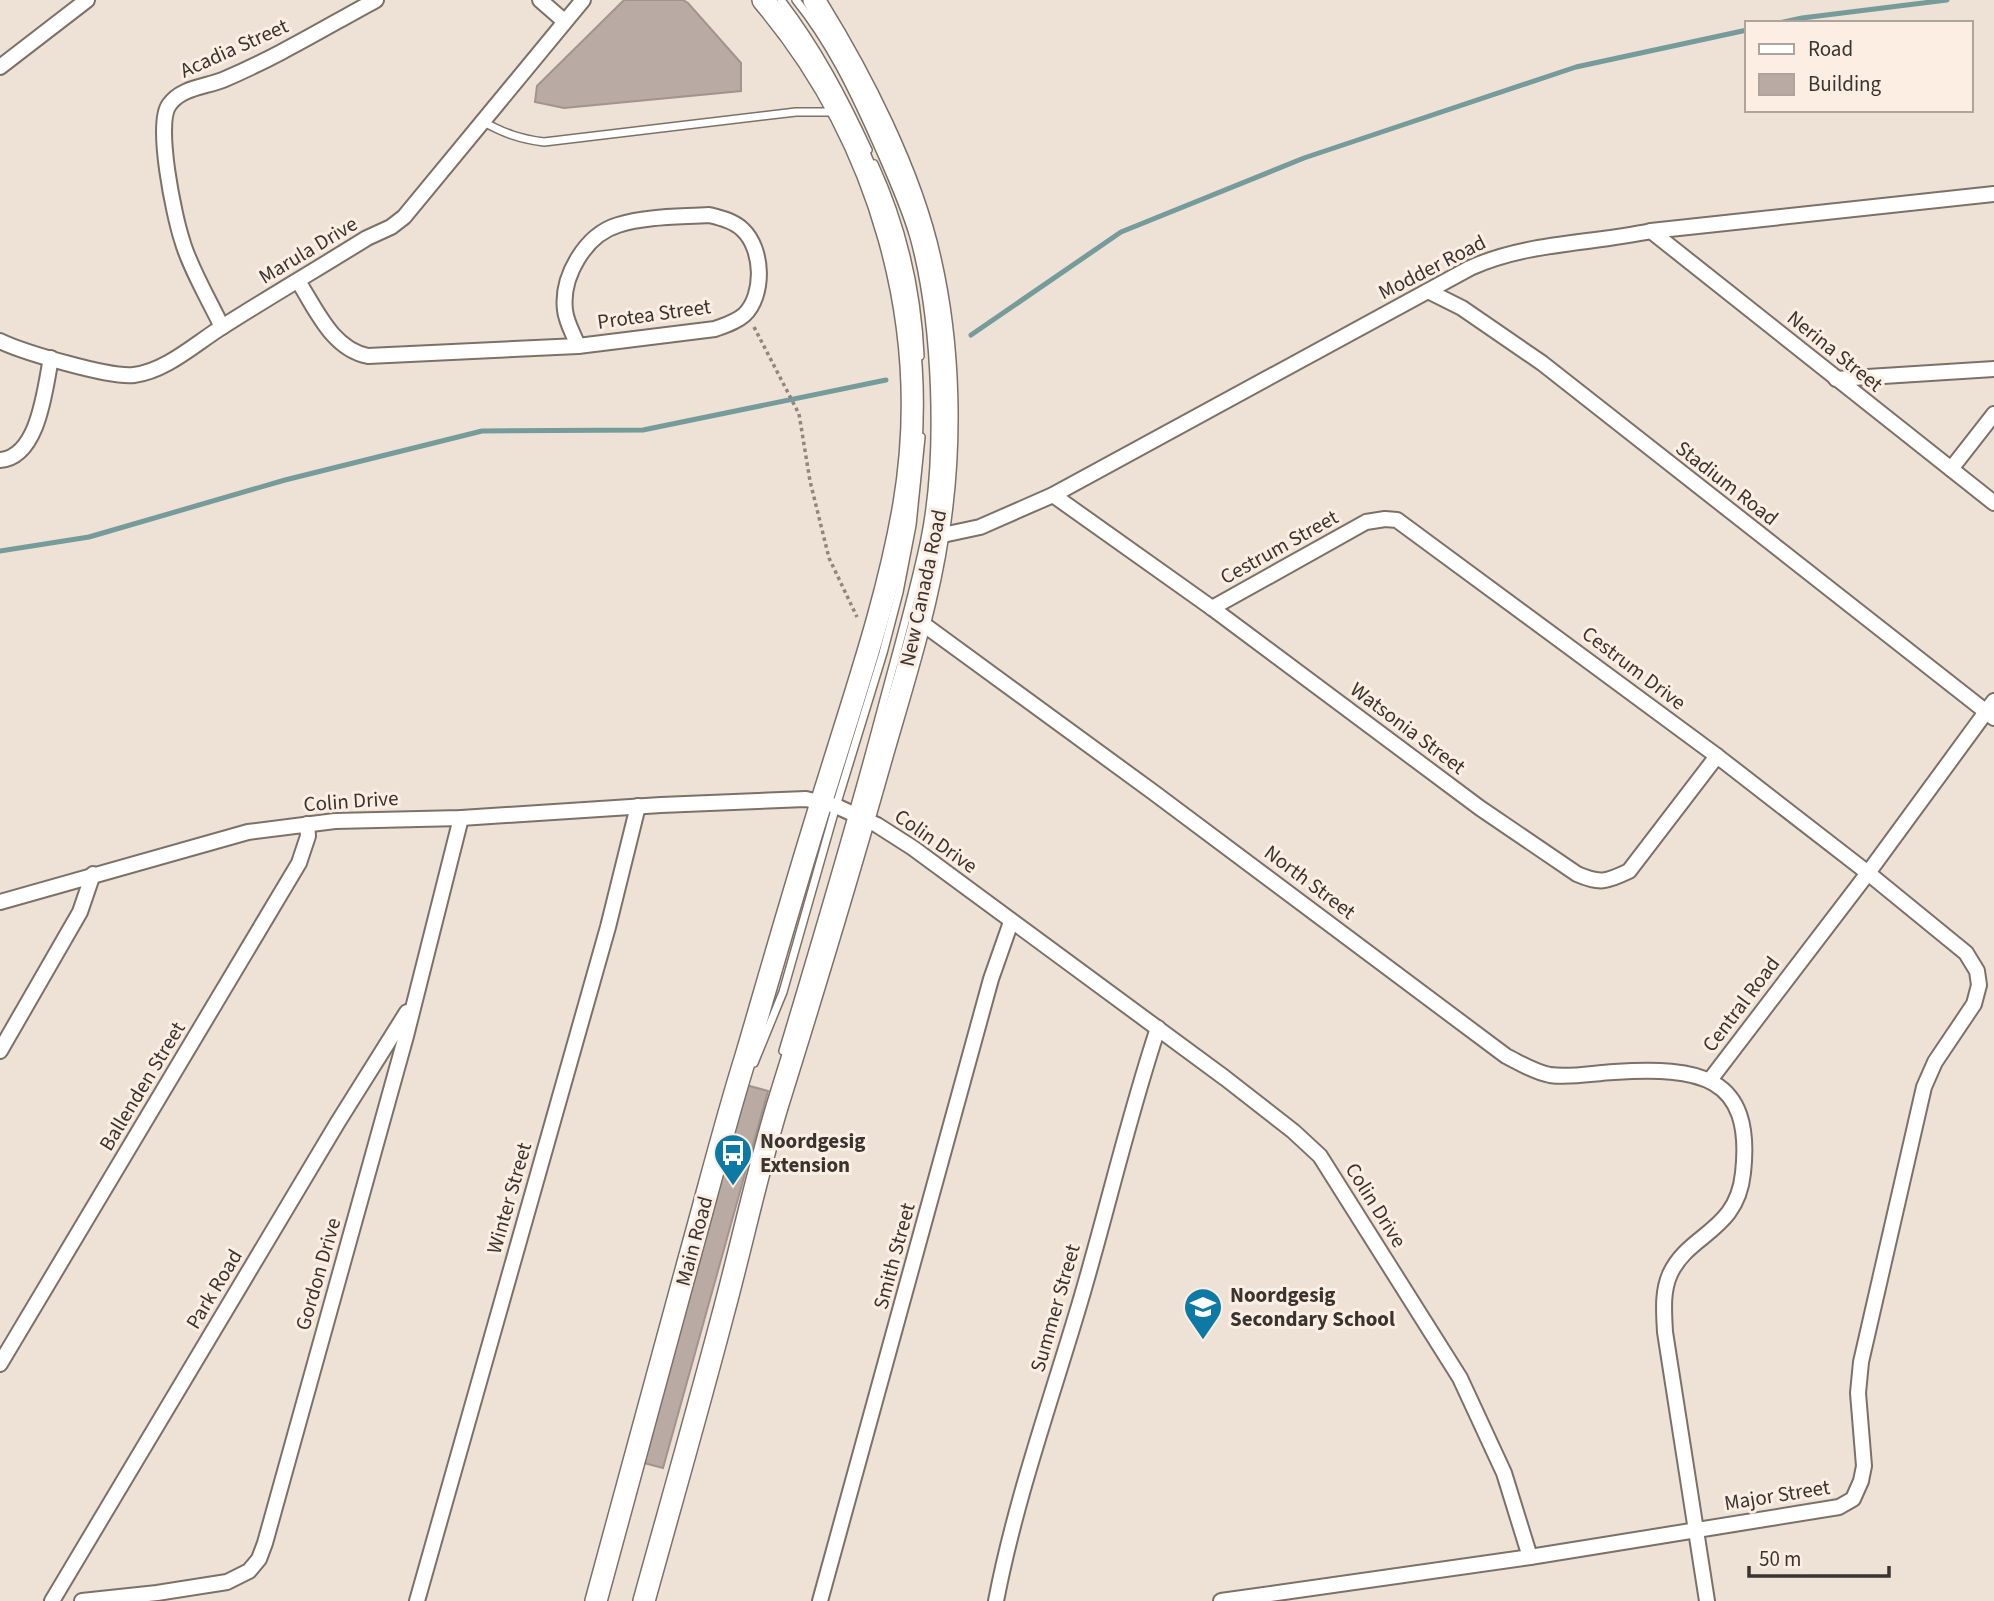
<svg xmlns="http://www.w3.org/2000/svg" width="1994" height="1601" viewBox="0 0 1994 1601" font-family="'Source Sans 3',sans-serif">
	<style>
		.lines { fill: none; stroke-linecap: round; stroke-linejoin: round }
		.stream { stroke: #769b9b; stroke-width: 5 }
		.building { fill: #baaaa4; stroke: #a2938d; stroke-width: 2 }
		.lane-casing { stroke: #7c7167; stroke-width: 10 }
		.street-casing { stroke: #7c7167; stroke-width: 18 }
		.secondary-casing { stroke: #7c7167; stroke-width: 24 }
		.path { stroke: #8f867f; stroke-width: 3.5; stroke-dasharray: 3.5 3.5; stroke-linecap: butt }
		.lane { stroke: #fff; stroke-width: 7 }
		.street { stroke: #fff; stroke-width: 14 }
		.secondary { stroke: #fff; stroke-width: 21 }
		.labels { text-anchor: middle; stroke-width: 6; stroke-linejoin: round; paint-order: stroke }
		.street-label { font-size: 21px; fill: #393430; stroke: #fceee3 }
		.poi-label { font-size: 21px; font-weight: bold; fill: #393430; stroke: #fceee3; text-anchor: start }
	</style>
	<rect width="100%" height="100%" fill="#eee1d6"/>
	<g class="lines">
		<!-- stream -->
		<g class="stream">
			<polyline points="1779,23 1802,18 1947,0"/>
			<polyline points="971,335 1121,232 1304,158 1576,67 1747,30"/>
			<polyline points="0,551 89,537 285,480 482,431 643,430 886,380"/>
		</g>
	</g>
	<!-- building -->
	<g class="building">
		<polygon points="624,0 683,0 688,3 741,63 741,91 564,108 535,102 537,86"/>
		<polygon points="746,1085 768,1091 663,1468 644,1463"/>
	</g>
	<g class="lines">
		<defs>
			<g id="lane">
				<path d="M781,0C817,47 843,96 868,150"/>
				<path d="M482,121C503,133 520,139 544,142L796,112H835"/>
				<path d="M874,164C902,225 917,288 920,356"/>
				<path d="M783,1051C817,938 851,825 881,711C896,654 913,597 925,539C942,454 937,321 914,237C904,203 889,171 875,139C853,90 830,42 796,0"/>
				<polyline points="754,1063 783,992 836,806 883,653 899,592 912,525 921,437"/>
			</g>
			<g id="street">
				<polyline points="540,0 564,21"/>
				<polyline points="0,67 87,0"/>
				<path d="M709,215C721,218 734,221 743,230C763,249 765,295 744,315C736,322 726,325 715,329L578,346C574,335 566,322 565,310C561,277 585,235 618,225C646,216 680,217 709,215Z"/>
				<polyline points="1651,231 1994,503"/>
				<path d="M298,281C316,309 332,349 368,356L578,346"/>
				<polyline points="1428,291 1462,308 1542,363 1994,718"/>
				<path d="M222,327C210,302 189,266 182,240C174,216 155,124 169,105C181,87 207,87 225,79C277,57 326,27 376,0"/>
				<path d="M0,341C23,352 110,378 134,375C166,371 195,344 222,327C269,297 319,268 367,238L391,227L404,217L583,0"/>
				<polyline points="1836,379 1994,369"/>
				<path d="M0,460C39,457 45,388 51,358"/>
				<polyline points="1951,469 1994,414"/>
				<path d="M1053,495L1212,608L1480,808L1577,874C1600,884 1606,882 1629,871L1717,756"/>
				<path d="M938,536L980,527L1053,495L1470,268C1527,242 1591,244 1651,231L1994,194"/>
				<polyline points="1212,608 1366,522 1385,519 1397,520 1717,756 1868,873 1966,953 1977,971 1979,985 1974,1004 1935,1062 1924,1087 1861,1362 1858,1393 1864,1466 1861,1481 1853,1499 1839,1507 1530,1557 1221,1601"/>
				<path d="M919,621L1153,792L1506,1056C1520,1063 1534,1072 1550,1075C1571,1078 1593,1073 1614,1072C1698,1067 1754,1074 1743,1173C1737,1232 1689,1233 1670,1274C1662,1292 1664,1312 1665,1332L1707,1601"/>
				<polyline points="0,902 248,832 335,821 461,818 661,805 806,799 836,806 877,825 913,848 1225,1078 1293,1131 1320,1156 1460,1378 1504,1473 1530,1557"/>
				<polyline points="0,1051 80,912 93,874"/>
				<polyline points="1710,1080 1868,873 1994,701"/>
				<polyline points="0,1364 299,863 308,836 307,824"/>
				<polyline points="52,1601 338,1122 407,1012"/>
				<polyline points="82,1601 157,1593 227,1582 249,1571 259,1559 265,1543 406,1036 461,818"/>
				<polyline points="417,1601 608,927 638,806"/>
				<polyline points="820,1601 991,979 1011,922"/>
				<path d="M996,1601C1015,1502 1049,1406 1078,1309C1106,1216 1127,1121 1158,1028"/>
			</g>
			<g id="secondary">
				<path d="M596,1601C627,1487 658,1373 689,1259C708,1191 725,1123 746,1056C773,964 799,872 828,781C856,690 888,598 904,504C934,325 880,138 763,0"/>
				<path d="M644,1601C670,1507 697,1413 722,1318C741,1248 756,1177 777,1107C812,995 846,883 878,770C900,692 926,614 938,534C952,446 950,346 930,259C911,173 861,75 814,0"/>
			</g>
		</defs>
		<!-- lane casing -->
		<use href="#lane" class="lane-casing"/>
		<!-- street casing -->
		<use href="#street" class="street-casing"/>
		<!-- secondary casing -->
		<use href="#secondary" class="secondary-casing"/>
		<!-- path -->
		<polyline class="path" points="754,327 799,414 810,481 829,558 857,617"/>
		<!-- lane -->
		<use href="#lane" class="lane"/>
		<!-- street -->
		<use href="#street" class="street"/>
		<!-- secondary -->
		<use href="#secondary" class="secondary"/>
	</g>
	<!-- icons -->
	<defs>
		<symbol id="bus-pin" viewBox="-11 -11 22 30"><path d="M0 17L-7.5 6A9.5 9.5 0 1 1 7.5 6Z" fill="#0c7aa4" stroke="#fceee3"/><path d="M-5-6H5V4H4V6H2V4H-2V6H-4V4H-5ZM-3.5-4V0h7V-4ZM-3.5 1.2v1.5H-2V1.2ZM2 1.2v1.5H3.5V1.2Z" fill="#fff"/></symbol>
		<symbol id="school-pin" viewBox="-11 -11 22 30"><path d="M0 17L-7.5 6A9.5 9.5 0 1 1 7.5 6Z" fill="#0c7aa4" stroke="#fceee3"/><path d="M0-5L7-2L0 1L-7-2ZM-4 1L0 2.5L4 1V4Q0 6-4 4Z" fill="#fff"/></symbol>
	</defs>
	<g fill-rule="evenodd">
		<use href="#bus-pin" x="711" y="1131" width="44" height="60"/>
		<use href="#school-pin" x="1181" y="1285" width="44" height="60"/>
	</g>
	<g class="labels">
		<!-- street labels -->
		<g class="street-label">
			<text transform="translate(234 48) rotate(-24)" y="7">Acadia Street</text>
			<text transform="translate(308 250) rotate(-31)" y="7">Marula Drive</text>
			<text transform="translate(1432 267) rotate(-27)" y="7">Modder Road</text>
			<text transform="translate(654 314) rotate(-8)" y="7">Protea Street</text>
			<text transform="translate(1835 351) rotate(39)" y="7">Nerina Street</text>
			<text transform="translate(1727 483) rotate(38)" y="7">Stadium Road</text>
			<text transform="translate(1279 547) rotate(-29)" y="7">Cestrum Street</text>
			<text transform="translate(923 588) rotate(-78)" y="7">New Canada Road</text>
			<text transform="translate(1634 668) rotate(37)" y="7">Cestrum Drive</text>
			<text transform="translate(1408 728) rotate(37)" y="7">Watsonia Street</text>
			<text transform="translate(351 801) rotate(-4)" y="7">Colin Drive</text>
			<text transform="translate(936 841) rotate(35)" y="7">Colin Drive</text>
			<text transform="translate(1310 882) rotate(37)" y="7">North Street</text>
			<text transform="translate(1741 1004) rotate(-53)" y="7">Central Road</text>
			<text transform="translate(142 1086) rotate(-59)" y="7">Ballenden Street</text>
			<text transform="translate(509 1198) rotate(-74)" y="7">Winter Street</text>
			<text transform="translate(1376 1205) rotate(58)" y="7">Colin Drive</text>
			<text transform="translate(694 1241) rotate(-75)" y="7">Main Road</text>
			<text transform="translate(894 1256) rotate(-75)" y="7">Smith Street</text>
			<text transform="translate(318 1274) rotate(-74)" y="7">Gordon Drive</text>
			<text transform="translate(214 1289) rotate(-59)" y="7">Park Road</text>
			<text transform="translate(1055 1308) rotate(-74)" y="7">Summer Street</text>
			<text transform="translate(1777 1495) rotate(-9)" y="7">Major Street</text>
		</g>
		<!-- poi labels -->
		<g class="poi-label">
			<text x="760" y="1148">Noordgesig<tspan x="760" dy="24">Extension</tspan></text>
			<text x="1230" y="1302">Noordgesig<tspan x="1230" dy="24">Secondary School</tspan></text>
		</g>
	</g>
	<!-- legend -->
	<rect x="1745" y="21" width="228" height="91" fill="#fceee3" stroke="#aea49b" stroke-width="2"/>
	<rect x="1759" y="44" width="35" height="10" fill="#ffffff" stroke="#aea49b" stroke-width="2"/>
	<text x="1808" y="56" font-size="21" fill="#393430">Road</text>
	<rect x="1759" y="74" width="35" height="21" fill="#baaaa4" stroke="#aea49b" stroke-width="2"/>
	<text x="1808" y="91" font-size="21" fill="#393430">Building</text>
	<!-- scale -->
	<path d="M1749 1566v10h140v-10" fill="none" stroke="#393430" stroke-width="3.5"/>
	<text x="1759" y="1566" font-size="21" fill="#393430" stroke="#fceee3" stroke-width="5" paint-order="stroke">50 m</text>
</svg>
